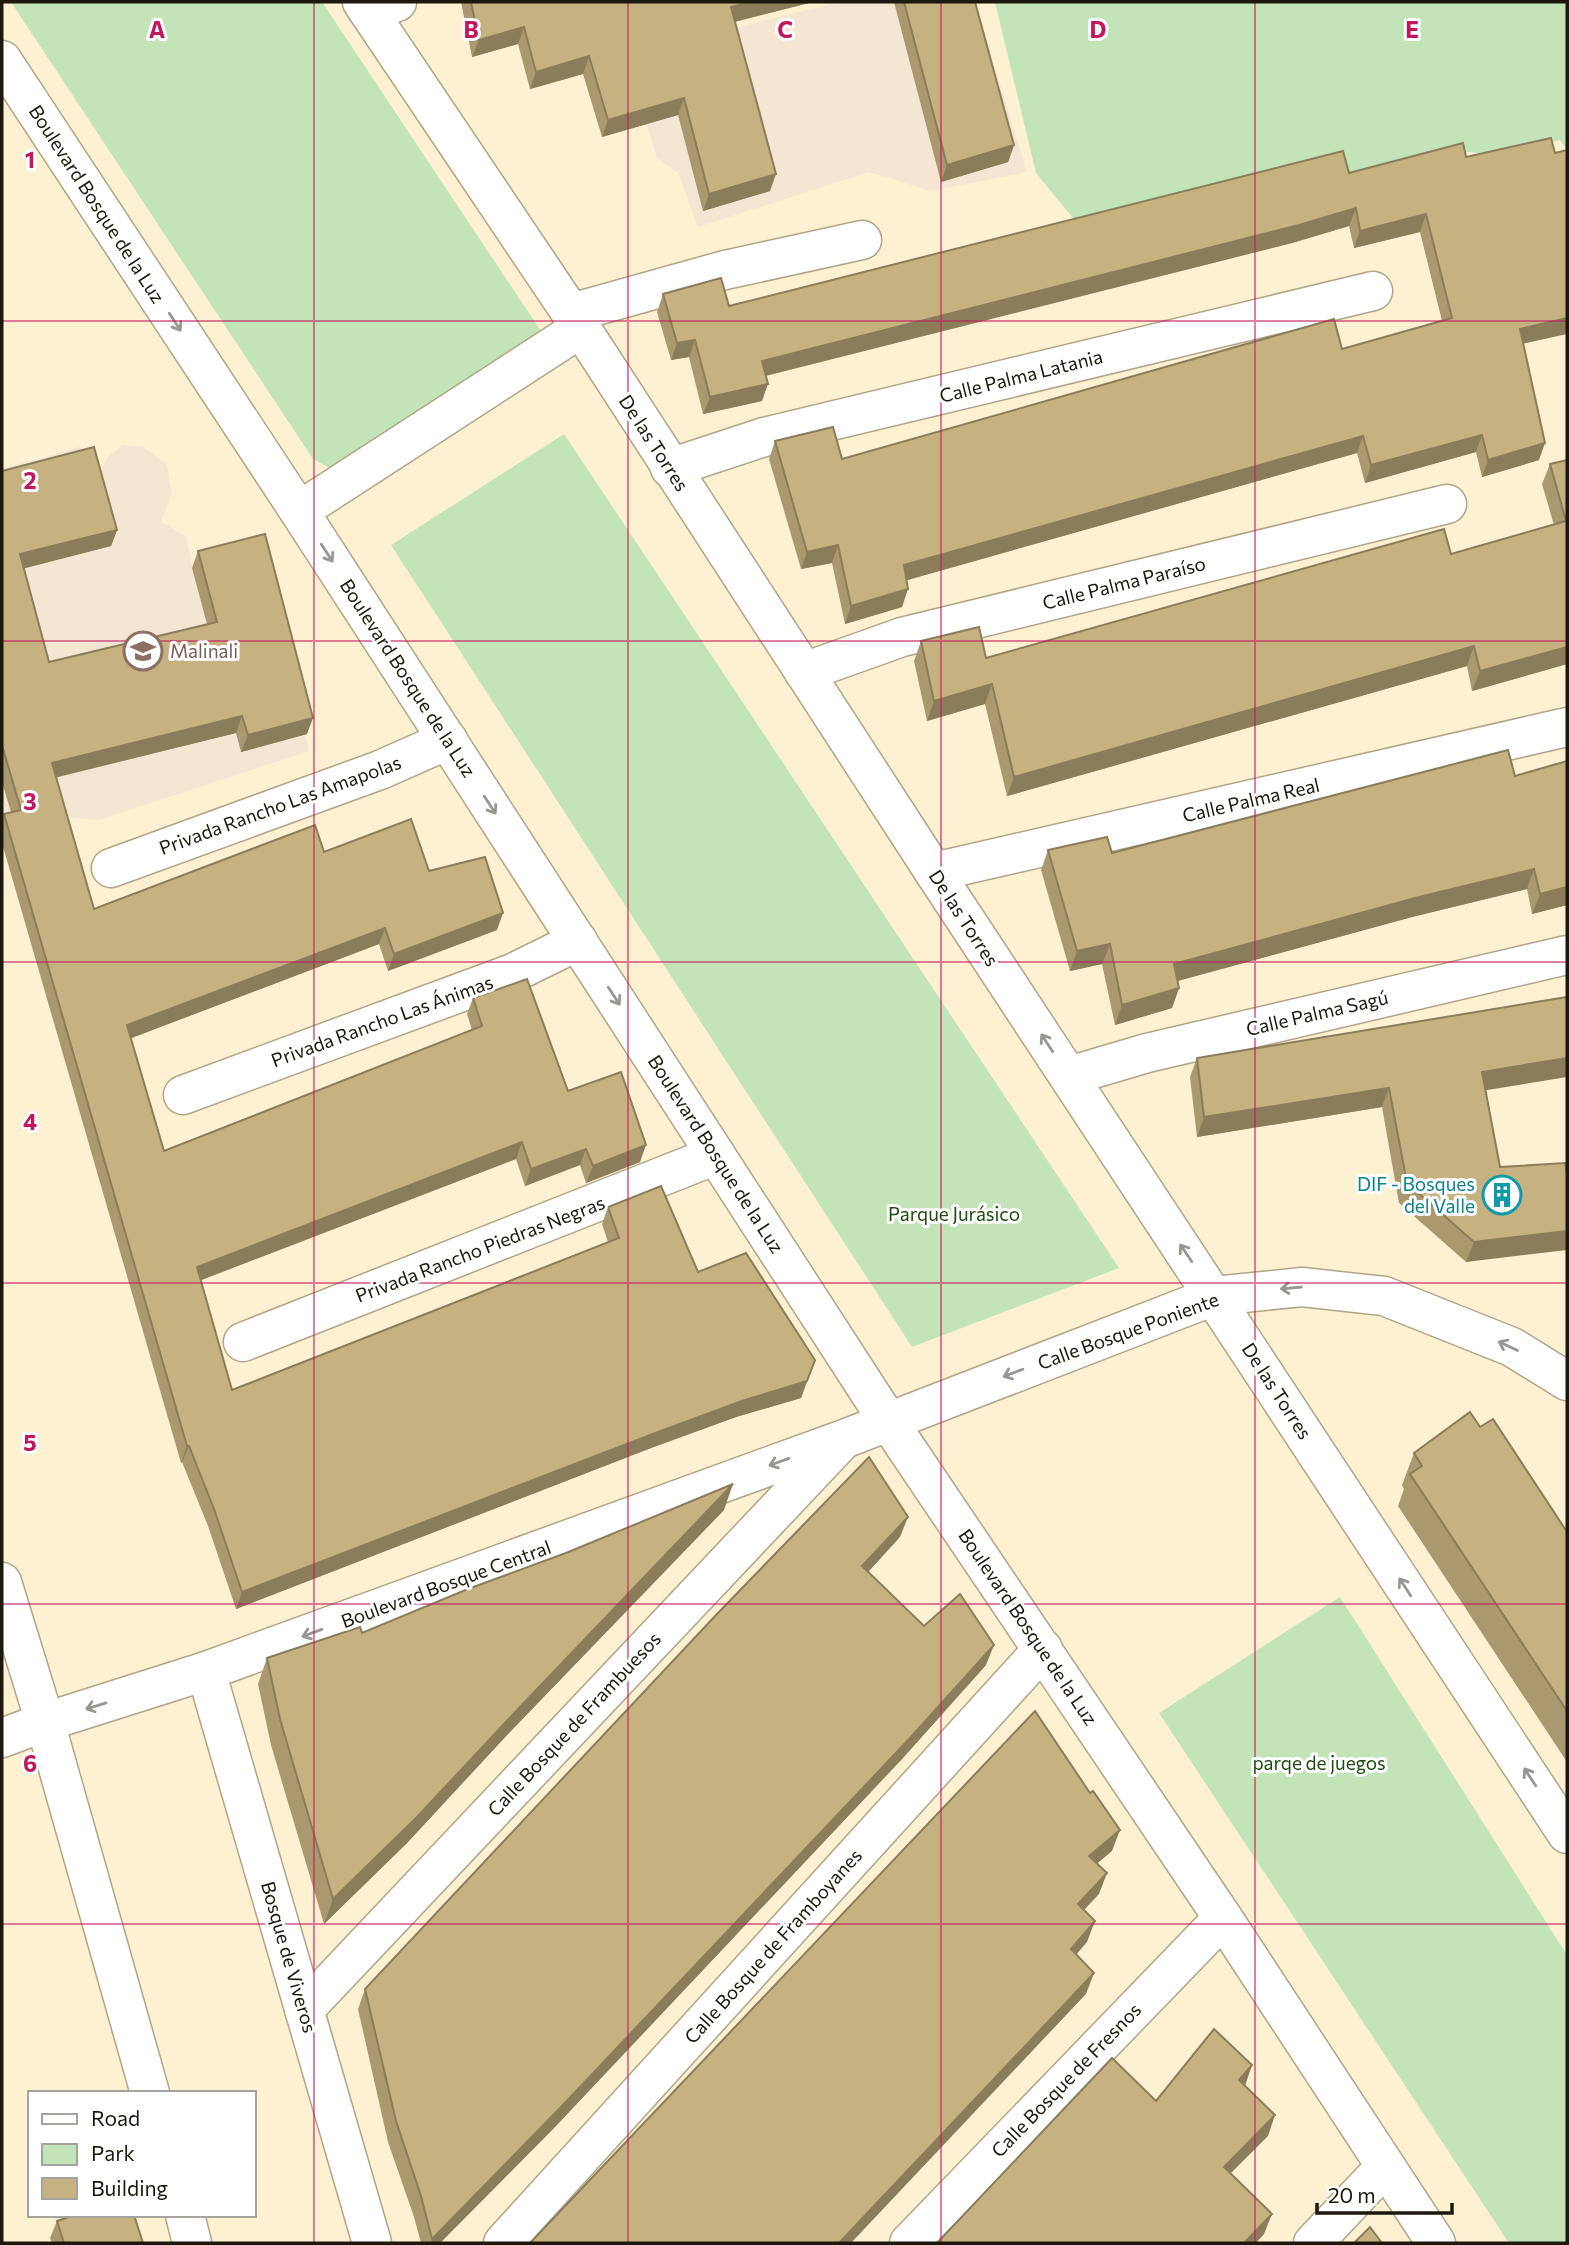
<svg xmlns="http://www.w3.org/2000/svg" width="1569" height="2245" viewBox="0 0 1569 2245" font-family="Commissioner,sans-serif">
	<style>
		.education { fill: #f4e6d2 }
		.green { fill: #c2e4b8 }
		.lines { fill: none; stroke-linecap: round; stroke-linejoin: round }
		.minor-casing { stroke: #b0a588; stroke-width: 41 }
		.major-casing { stroke: #b0a588; stroke-width: 41 }
		.minor { stroke: #fff; stroke-width: 38 }
		.major { stroke: #fff; stroke-width: 38 }
		.wall { fill: #aa996e }
		.shaded-wall { fill: #8b7d5a }
		.building { fill: #c6b280; stroke: #8b7d5a; stroke-width: 2 }
		.oneway { stroke: #999792 }
		.grid { fill: none; stroke: #c2185b; stroke-width: 2; stroke-opacity: 0.55 }
		.labels { text-anchor: middle; stroke-width: 6; stroke-linejoin: round; paint-order: stroke }
		.street-label { font-size: 19px; fill: #1c180d; stroke: #fff }
		.education-label { font-size: 19px; fill: #785e54; stroke: #fff; text-anchor: start }
		.culture-label { font-size: 19px; fill: #0d838f; stroke: #fff; text-anchor: end }
		.park-label { font-size: 19px; fill: #1f4b0f; stroke: #fff }
		.grid-label { font-size: 23px; text-anchor: middle; font-weight: bold; fill: #c2185b; stroke: #fff; stroke-width: 6; stroke-linejoin: round; paint-order: stroke }
	</style>
	<rect width="100%" height="100%" fill="#fdf1d2"/>
	<!-- education -->
	<g class="education">
		<polygon points="839,2 975,2 1027,172 931,191 869,172 698,227 678,173 657,158 626,55"/>
		<polygon points="122,445 143,447 167,465 172,494 161,522 186,536 192,567 259,551 309,751 99,820 56,816 2,829 2,469 80,447 87,464 100,473 107,458"/>
	</g>
	<!-- green -->
	<g class="green">
		<polygon points="11,2 322,2 541,331 333,470 313,459"/>
		<polygon points="995,2 1567,2 1567,150 1560,140 1496,155 1469,152 1348,181 1077,223 1036,173"/>
		<polygon points="564,434 1119,1268 912,1347 391,545"/>
		<polygon points="1340,1597 1567,1955 1567,2243 1509,2243 1159,1713"/>
	</g>
	<g class="lines">
		<defs>
			<g id="minor">
				<polyline points="369,12 397,2"/>
				<polyline points="571,313 725,270 862,240"/>
				<polyline points="670,468 764,437 1373,291"/>
				<polyline points="299,511 581,328"/>
				<polyline points="804,672 902,637 1447,504"/>
				<polyline points="111,868 380,770 448,740"/>
				<polyline points="934,872 1567,727"/>
				<polyline points="1069,1076 1147,1053 1567,955"/>
				<polyline points="183,1095 513,973 578,941"/>
				<polyline points="243,1342 716,1155"/>
				<polyline points="2,1582 45,1722 150,2093"/>
				<polyline points="206,1671 372,2243"/>
				<polyline points="2,1738 45,1722 206,1671 844,1439 1214,1296 1302,1287 1384,1296 1512,1347 1567,1381"/>
				<polyline points="304,2010 839,1444"/>
				<polyline points="185,2215 192,2243"/>
				<polyline points="503,2243 1043,1649"/>
				<polyline points="909,2243 1223,1918"/>
				<polyline points="1313,2243 1385,2167"/>
			</g>
			<g id="major">
				<polyline points="362,2 581,328 934,872 1567,1834"/>
				<polyline points="2,60 299,511 888,1421 1223,1918 1436,2243"/>
			</g>
		</defs>
		<!-- minor casing -->
		<use href="#minor" class="minor-casing"/>
		<!-- major casing -->
		<use href="#major" class="major-casing"/>
		<!-- minor -->
		<use href="#minor" class="minor"/>
		<!-- major -->
		<use href="#major" class="major"/>
	</g>
	<!-- wall -->
	<g class="wall">
		<polygon points="461,2 813,2 735,22 770,191 703,211 678,115 602,137 583,74 530,89 518,44 472,57"/>
		<polygon points="894,2 975,2 1014,145 1008,162 941,182"/>
		<polygon points="1466,157 1523,344 1539,460 1482,477 1476,452 1365,483 1357,453 907,580 902,607 845,624 832,563 801,569 769,459 775,441 842,459 1342,349 1442,321 1420,232 1354,248 1349,226 1292,243 766,376 762,401 703,414 689,357 671,360 657,312 663,294 729,306 1349,173"/>
		<polygon points="1567,460 1567,664 1472,691 1467,666 1007,796 985,704 927,721 914,661 921,641 986,658 1451,554 1554,525 1542,484 1550,464"/>
		<polygon points="2,471 117,530 111,546 24,568 49,662 207,624 192,568 198,551 307,734 241,752 236,733 56,777 94,909 324,852 429,871 497,930 388,971 379,944 131,1038 164,1151 472,1030 467,1014 473,998 640,1162 586,1183 580,1165 525,1186 516,1159 201,1280 232,1390 608,1242 602,1224 608,1207 698,1272 815,1360 801,1398 736,1417 651,1448 236,1609 208,1526 182,1462 181,1463 2,843 2,820 4,814 11,812 2,782"/>
		<polygon points="1515,776 1567,905 1532,914 1527,889 1412,917 1178,981 1179,988 1172,1008 1115,1025 1102,964 1070,971 1041,870 1048,850 1112,853"/>
		<polygon points="1197,1058 1486,1090 1500,1167 1565,1163 1466,1262 1399,1203 1382,1107 1197,1137 1190,1077"/>
		<polygon points="1480,1427 1567,1532 1567,1762 1398,1506 1404,1489 1402,1485 1414,1453"/>
		<polygon points="724,1510 508,1734 407,1843 324,1924 271,1745 258,1684 267,1658 362,1633"/>
		<polygon points="900,1537 868,1572 924,1626 986,1665 902,1759 554,2128 440,2243 421,2243 414,2217 388,2142 358,2009 365,1989"/>
		<polygon points="57,2221 143,2243 52,2243 50,2238"/>
	</g>
	<!-- shaded-wall -->
	<g class="shaded-wall">
		<polygon points="752,2 813,2 725,24 731,7"/>
		<polygon points="524,27 518,44 472,57 479,40"/>
		<polygon points="589,56 583,74 530,89 536,72"/>
		<polygon points="684,98 678,115 602,137 608,120"/>
		<polygon points="1014,145 1008,162 941,182 947,165"/>
		<polygon points="776,174 770,191 703,211 709,194"/>
		<polygon points="1356,208 1349,226 1292,243 756,378 762,361"/>
		<polygon points="1426,214 1420,232 1354,248 1360,231"/>
		<polygon points="1567,318 1567,334 1513,346 1520,329"/>
		<polygon points="695,340 689,357 671,360 677,343"/>
		<polygon points="768,384 762,401 703,414 710,397"/>
		<polygon points="1482,435 1476,452 1365,483 1371,465"/>
		<polygon points="1363,436 1357,453 897,583 904,565"/>
		<polygon points="1545,443 1539,460 1482,477 1488,460"/>
		<polygon points="117,530 111,546 14,571 20,554"/>
		<polygon points="838,545 832,563 801,569 807,552"/>
		<polygon points="908,589 902,607 845,624 851,606"/>
		<polygon points="1474,646 1467,666 1007,796 1014,777"/>
		<polygon points="1567,647 1567,664 1472,691 1480,671"/>
		<polygon points="992,684 985,704 927,721 934,701"/>
		<polygon points="242,716 236,733 46,780 52,763"/>
		<polygon points="313,718 307,734 241,752 248,735"/>
		<polygon points="1534,869 1527,889 1412,917 1166,984 1174,964 1419,897"/>
		<polygon points="1567,887 1567,905 1532,914 1540,894"/>
		<polygon points="503,913 497,930 388,971 394,954"/>
		<polygon points="385,928 379,944 121,1042 127,1025"/>
		<polygon points="1110,944 1102,964 1070,971 1077,951"/>
		<polygon points="1179,988 1172,1008 1115,1025 1122,1005"/>
		<polygon points="1567,1058 1567,1077 1475,1092 1482,1072"/>
		<polygon points="1389,1088 1382,1107 1197,1137 1204,1117"/>
		<polygon points="522,1142 516,1159 191,1284 197,1267"/>
		<polygon points="646,1145 640,1162 586,1183 593,1166"/>
		<polygon points="586,1149 580,1165 525,1186 531,1169"/>
		<polygon points="1567,1231 1567,1250 1466,1262 1474,1242"/>
		<polygon points="807,1381 801,1398 736,1417 651,1448 236,1609 242,1592 658,1432 742,1401"/>
		<polygon points="187,1446 189,1446 182,1462 181,1463"/>
		<polygon points="733,1484 724,1510 508,1734 407,1843 324,1924 333,1899"/>
		<polygon points="908,1517 900,1537 854,1587 862,1566"/>
		<polygon points="994,1645 986,1665 902,1759 554,2128 440,2243 431,2243 432,2239"/>
		<polygon points="1120,1830 1112,1851 1081,1877 1089,1856"/>
		<polygon points="1107,1873 1099,1894 1070,1925 1078,1904"/>
		<polygon points="1095,1921 1087,1942 1063,1970 1071,1949"/>
		<polygon points="1094,1973 1086,1994 851,2243 839,2243"/>
		<polygon points="1252,2065 1245,2086 1239,2080"/>
		<polygon points="1275,2115 1268,2136 1216,2188 1224,2167"/>
		<polygon points="1272,2214 1264,2234 1256,2243 1244,2243"/>
	</g>
	<!-- building -->
	<g class="building">
		<polygon points="471,2 752,2 731,7 776,174 709,194 684,98 608,120 589,56 536,72 524,27 479,40"/>
		<polygon points="904,2 975,2 1014,145 947,165"/>
		<polygon points="1551,138 1555,153 1567,150 1567,318 1520,329 1545,443 1488,460 1482,435 1371,465 1363,436 904,565 908,589 851,606 838,545 807,552 775,441 833,427 842,459 1334,319 1342,349 1452,318 1426,214 1360,231 1356,208 1299,225 762,361 768,384 710,397 695,340 677,343 663,294 721,278 729,306 1343,151 1349,173 1463,143 1466,157"/>
		<polygon points="94,447 117,530 20,554 49,662 217,622 198,551 265,534 313,718 248,735 242,716 52,763 94,909 315,825 324,852 411,819 429,871 485,857 503,913 394,954 385,928 127,1025 164,1151 482,1026 473,998 527,979 568,1091 621,1072 646,1145 593,1166 586,1149 531,1169 522,1142 197,1267 232,1390 619,1238 608,1207 661,1186 698,1272 746,1253 815,1360 807,1381 742,1401 658,1432 242,1592 214,1509 189,1446 187,1446 4,814 21,810 2,745 2,471"/>
		<polygon points="1567,460 1567,647 1480,671 1474,646 1014,777 992,684 934,701 921,641 979,627 986,658 1444,529 1451,554 1566,521 1550,464"/>
		<polygon points="1508,750 1515,776 1567,761 1567,887 1540,894 1534,869 1419,897 1174,964 1179,988 1122,1005 1110,944 1077,951 1048,850 1107,837 1112,853"/>
		<polygon points="1567,997 1567,1058 1482,1072 1500,1167 1565,1163 1567,1174 1567,1231 1474,1242 1407,1183 1389,1088 1204,1117 1197,1058"/>
		<polygon points="1470,1412 1480,1427 1493,1419 1567,1532 1567,1711 1410,1474 1422,1466 1414,1453"/>
		<polygon points="869,1457 908,1517 862,1566 924,1626 960,1594 994,1645 910,1738 561,2107 432,2239 421,2196 396,2121 365,1989 717,1614"/>
		<polygon points="733,1484 518,1709 416,1818 333,1899 280,1719 267,1658 360,1627 362,1633 468,1589 566,1553"/>
		<polygon points="1035,1711 1090,1793 1093,1791 1120,1830 1089,1856 1107,1873 1078,1904 1095,1921 1071,1949 1094,1973 839,2243 530,2243"/>
		<polygon points="1214,2029 1252,2065 1239,2080 1275,2115 1224,2167 1272,2214 1244,2243 937,2243 1112,2058 1156,2101"/>
		<polygon points="75,2215 134,2215 143,2243 64,2243 57,2221"/>
		<polygon points="1370,2227 1382,2243 1354,2243"/>
	</g>
	<!-- one-way arrows -->
	<defs><path id="oneway-shaft" d="M-6 0H5M1.5-3L5.5 0L1.5 3" fill="none" stroke-width="1.6" stroke-linecap="round" stroke-linejoin="round" transform="scale(1.75)"/></defs>
	<g class="oneway">
		<use href="#oneway-shaft" transform="translate(175 322) rotate(57)"/>
		<use href="#oneway-shaft" transform="translate(327 553) rotate(57)"/>
		<use href="#oneway-shaft" transform="translate(490 805) rotate(57)"/>
		<use href="#oneway-shaft" transform="translate(614 996) rotate(57)"/>
		<use href="#oneway-shaft" transform="translate(1047 1043) rotate(-123)"/>
		<use href="#oneway-shaft" transform="translate(1186 1253) rotate(-124)"/>
		<use href="#oneway-shaft" transform="translate(1291 1288) rotate(175)"/>
		<use href="#oneway-shaft" transform="translate(1508 1346) rotate(-155)"/>
		<use href="#oneway-shaft" transform="translate(1013 1373) rotate(159)"/>
		<use href="#oneway-shaft" transform="translate(779 1462) rotate(160)"/>
		<use href="#oneway-shaft" transform="translate(1405 1587) rotate(-123)"/>
		<use href="#oneway-shaft" transform="translate(312 1633) rotate(160)"/>
		<use href="#oneway-shaft" transform="translate(96 1706) rotate(163)"/>
		<use href="#oneway-shaft" transform="translate(1530 1777) rotate(-123)"/>
	</g>
	<!-- grid -->
	<path class="grid" d="M314,2V2243M628,2V2243M941,2V2243M1255,2V2243M2,321H1567M2,641H1567M2,962H1567M2,1283H1567M2,1604H1567M2,1924H1567"/>
	<!-- icons -->
	<defs>
		<symbol id="school-ring" viewBox="-11 -11 22 22"><circle r="9.5" fill="#fff" stroke="#8d6e63" stroke-width="1.5"/><path d="M0-5L7-2L0 1L-7-2ZM-4 1L0 2.5L4 1V4Q0 6-4 4Z" fill="#8d6e63"/></symbol>
		<symbol id="building-ring" viewBox="-11 -11 22 22"><circle r="9.5" fill="#fff" stroke="#0f9aa8" stroke-width="1.5"/><path d="M-4-6H4V6H1V3H-1V6H-4ZM-2.5-4.3h1.7v1.8h-1.7ZM.8-4.3h1.7v1.8H.8ZM-2.5-1h1.7V.8h-1.7ZM.8-1h1.7V.8H.8Z" fill="#0f9aa8"/></symbol>
	</defs>
	<g fill-rule="evenodd">
		<use href="#school-ring" x="121" y="629" width="44" height="44"/>
		<use href="#building-ring" x="1480" y="1173" width="44" height="44"/>
	</g>
	<g class="labels">
		<!-- street labels -->
		<g class="street-label">
			<text transform="translate(97 204) rotate(57)" y="7">Boulevard Bosque de la Luz</text>
			<text transform="translate(1021 376) rotate(-14)" y="7">Calle Palma Latania</text>
			<text transform="translate(654 443) rotate(57)" y="7">De las Torres</text>
			<text transform="translate(1124 583) rotate(-14)" y="7">Calle Palma Paraíso</text>
			<text transform="translate(408 678) rotate(57)" y="7">Boulevard Bosque de la Luz</text>
			<text transform="translate(1251 800) rotate(-13)" y="7">Calle Palma Real</text>
			<text transform="translate(280 805) rotate(-20)" y="7">Privada Rancho Las Amapolas</text>
			<text transform="translate(964 918) rotate(57)" y="7">De las Torres</text>
			<text transform="translate(1317 1013) rotate(-13)" y="7">Calle Palma Sagú</text>
			<text transform="translate(382 1021) rotate(-20)" y="7">Privada Rancho Las Ánimas</text>
			<text transform="translate(716 1154) rotate(57)" y="7">Boulevard Bosque de la Luz</text>
			<text transform="translate(480 1249) rotate(-21)" y="7">Privada Rancho Piedras Negras</text>
			<text transform="translate(1128 1331) rotate(-20)" y="7">Calle Bosque Poniente</text>
			<text transform="translate(1277 1391) rotate(57)" y="7">De las Torres</text>
			<text transform="translate(446 1584) rotate(-20)" y="7">Boulevard Bosque Central</text>
			<text transform="translate(1028 1627) rotate(56)" y="7">Boulevard Bosque de la Luz</text>
			<text transform="translate(574 1724) rotate(-47)" y="7">Calle Bosque de Frambuesos</text>
			<text transform="translate(773 1946) rotate(-48)" y="7">Calle Bosque de Framboyanes</text>
			<text transform="translate(289 1957) rotate(74)" y="7">Bosque de Viveros</text>
			<text transform="translate(1066 2080) rotate(-46)" y="7">Calle Bosque de Fresnos</text>
		</g>
		<!-- education labels -->
		<g class="education-label">
			<text x="170" y="658">Malinali</text>
		</g>
		<!-- culture labels -->
		<g class="culture-label">
			<text x="1475" y="1191">DIF - Bosques<tspan x="1475" dy="22">del Valle</tspan></text>
		</g>
		<!-- park labels -->
		<g class="park-label">
			<text x="954" y="1221">Parque Jurásico</text>
			<text x="1319" y="1770">parqe de juegos</text>
		</g>
	</g>
	<g class="grid-label">
		<text x="157" y="38">A</text>
		<text x="471" y="38">B</text>
		<text x="785" y="38">C</text>
		<text x="1098" y="38">D</text>
		<text x="1412" y="38">E</text>
		<text x="30" y="168">1</text>
		<text x="30" y="489">2</text>
		<text x="30" y="810">3</text>
		<text x="30" y="1130">4</text>
		<text x="30" y="1451">5</text>
		<text x="30" y="1772">6</text>
	</g>
	<!-- border -->
	<rect width="1569" height="2245" fill="none" stroke="#1c180d" stroke-width="7"/>
	<!-- legend -->
	<rect x="28" y="2091" width="228" height="126" fill="#ffffff" stroke="#a4a39e" stroke-width="2"/>
	<rect x="42" y="2114" width="35" height="10" fill="#ffffff" stroke="#a4a39e" stroke-width="2"/>
	<text x="91" y="2126" font-size="21" fill="#1c180d">Road</text>
	<rect x="42" y="2144" width="35" height="21" fill="#c2e4b8" stroke="#a4a39e" stroke-width="2"/>
	<text x="91" y="2161" font-size="21" fill="#1c180d">Park</text>
	<rect x="42" y="2178" width="35" height="21" fill="#c6b280" stroke="#a4a39e" stroke-width="2"/>
	<text x="91" y="2196" font-size="21" fill="#1c180d">Building</text>
	<!-- scale -->
	<path d="M1317 2203v10h135v-10" fill="none" stroke="#1c180d" stroke-width="3.5"/>
	<text x="1328" y="2203" font-size="21" fill="#1c180d" stroke="#ffffff" stroke-width="5" paint-order="stroke">20 m</text>
</svg>
